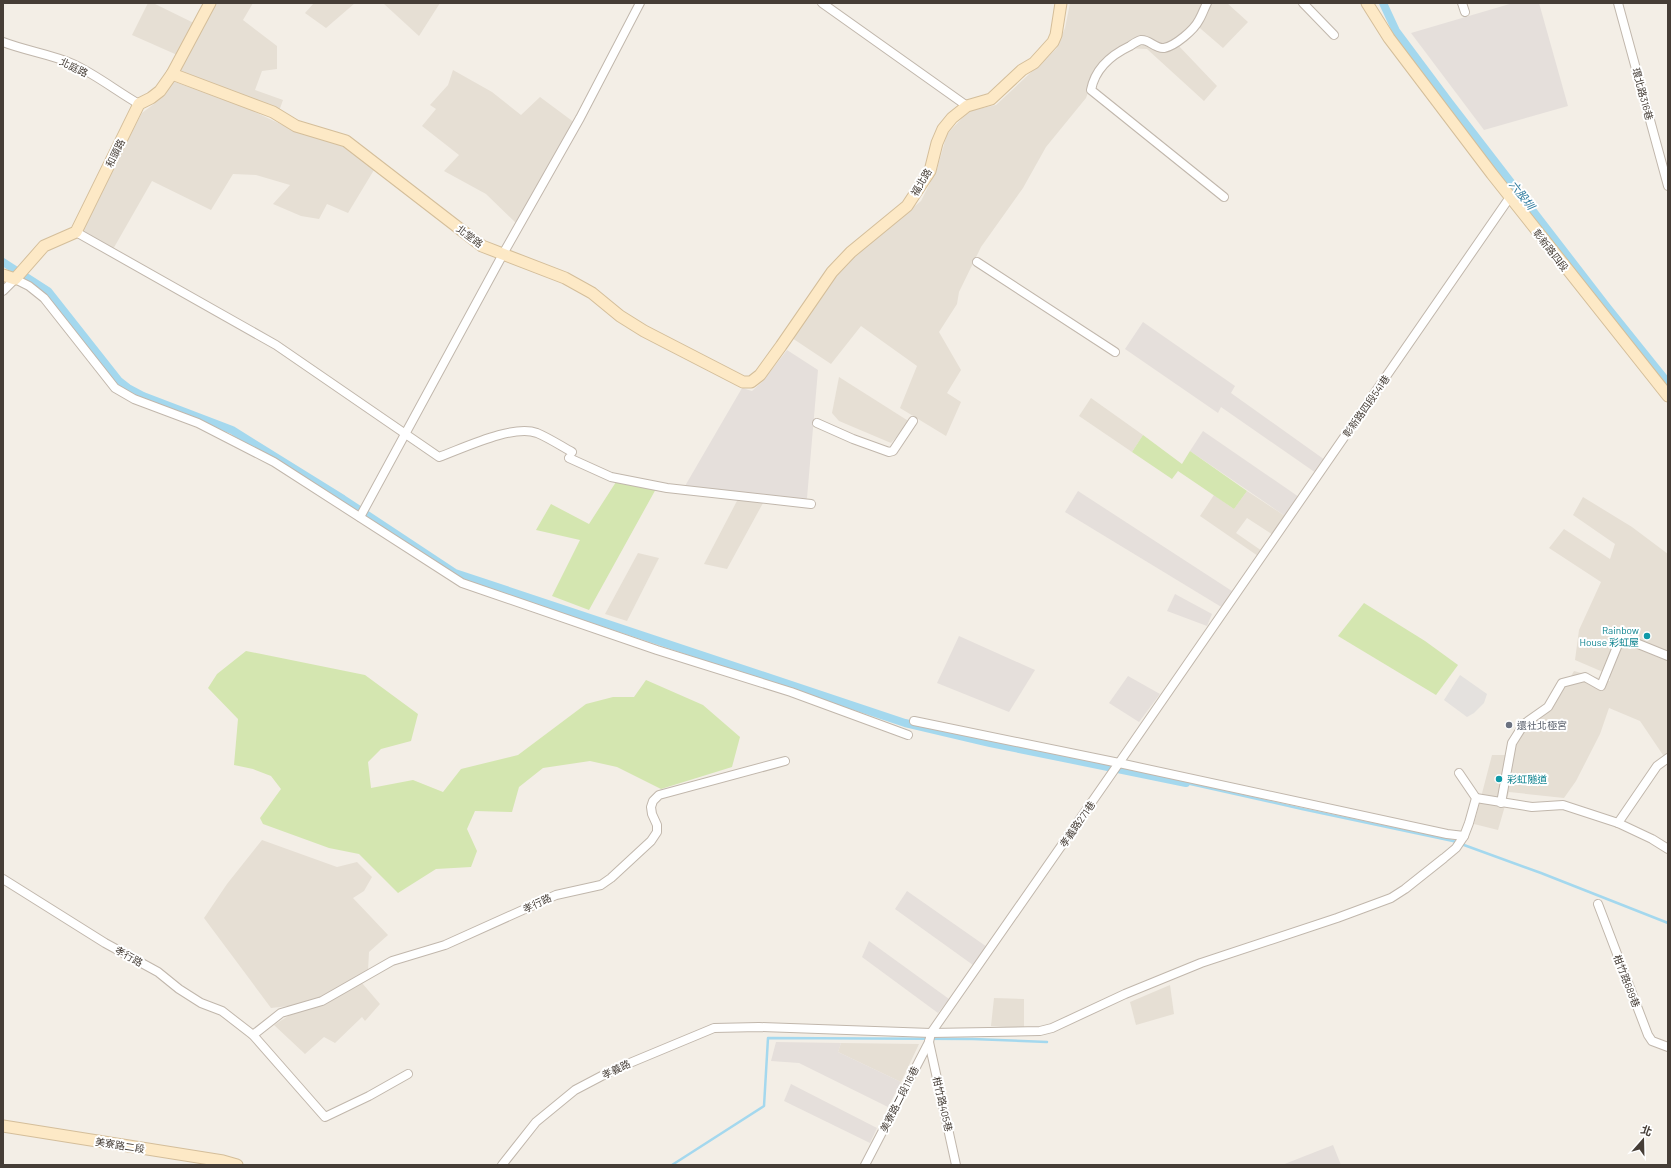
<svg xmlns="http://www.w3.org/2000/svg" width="1671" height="1168" viewBox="0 0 1671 1168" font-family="Barlow,'Noto Sans TC',sans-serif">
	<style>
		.residential { fill: #e6dfd4 }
		.industrial { fill: #e5dfdb }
		.green { fill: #d4e6b0 }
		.parking { fill: #e4e1de }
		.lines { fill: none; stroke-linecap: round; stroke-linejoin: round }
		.stream { stroke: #a4d8ee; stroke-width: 2.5 }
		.canal { stroke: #a4d8ee; stroke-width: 8 }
		.street-casing { stroke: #c1b7ac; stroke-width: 10 }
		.secondary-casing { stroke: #d4be9a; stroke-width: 13 }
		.street { stroke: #fff; stroke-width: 8 }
		.secondary { stroke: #fde9c6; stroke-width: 11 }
		.culture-dot { fill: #0f9aa8; stroke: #fff; stroke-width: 1.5 }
		.worship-dot { fill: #6b7280; stroke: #fff; stroke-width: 1.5 }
		.labels { text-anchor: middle; stroke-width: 4; stroke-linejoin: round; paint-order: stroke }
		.street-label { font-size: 10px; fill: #453d36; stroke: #fff }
		.culture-label { font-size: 10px; fill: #0d838f; stroke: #fff; text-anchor: end }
		.worship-label { font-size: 10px; fill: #5b616d; stroke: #fff; text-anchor: start }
		.water-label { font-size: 11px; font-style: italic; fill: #2f7b9e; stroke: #fff }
	</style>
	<rect width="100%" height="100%" fill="#f3eee6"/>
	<!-- residential -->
	<g class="residential">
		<polygon points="148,3 153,3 202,27 216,3 253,3 243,20 277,46 277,69 262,71 255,90 283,100 279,111 178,72 184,58 132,35"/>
		<polygon points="314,3 355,3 326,28 305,13"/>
		<polygon points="383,3 440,3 419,36"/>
		<polygon points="1070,3 1227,3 1248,22 1223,48 1194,23 1176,43 1217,86 1204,101 1147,49 1122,48 1098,65 1086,98 1046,147 1023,188 981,247 959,292 957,304 939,332 961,370 947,393 961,402 946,436 900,408 917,366 861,326 831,364 792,338 844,263 921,201 937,169 947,134 969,111 996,105 1056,49 1065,28"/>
		<polygon points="453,70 492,92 521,115 540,97 575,123 517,224 486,194 444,171 459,155 422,126 436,109 430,105 448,85"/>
		<polygon points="169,82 175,82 249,109 293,130 346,146 374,170 348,213 327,204 319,219 301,216 273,204 290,185 256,175 233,174 211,210 152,181 112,251 78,233 142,113 159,100"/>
		<polygon points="839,377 910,422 891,443 839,421 832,413"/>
		<polygon points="1091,398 1143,435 1132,452 1079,416"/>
		<polygon points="1247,491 1285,516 1273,535 1247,518 1236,533 1262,551 1258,556 1200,516 1214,495 1234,509"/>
		<polygon points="1583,497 1632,527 1668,554 1668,753 1663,755 1640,721 1609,708 1600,734 1576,781 1564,798 1509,792 1498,830 1474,824 1492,755 1510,755 1518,735 1531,718 1551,711 1574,671 1610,681 1610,675 1575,660 1579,630 1601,582 1549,548 1564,529 1610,559 1615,544 1573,515"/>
		<polygon points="738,499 763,503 727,569 704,564"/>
		<polygon points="638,553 659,558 627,621 605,614"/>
		<polygon points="262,840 337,867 357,862 372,877 364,891 353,898 388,935 369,952 368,971 356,976 380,1004 365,1021 362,1017 335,1043 324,1037 305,1054 274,1025 293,1013 289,1006 271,1008 204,918 227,884"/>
		<polygon points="1170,985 1174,1014 1136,1025 1130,1002"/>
		<polygon points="994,998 1024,999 1024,1028 991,1026"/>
		<polygon points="841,1043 919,1044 901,1082 838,1052"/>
	</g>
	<!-- industrial -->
	<g class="industrial">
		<polygon points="1513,3 1539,3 1568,106 1484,130 1411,33"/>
		<polygon points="1143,322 1235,386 1231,393 1325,460 1316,473 1221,407 1218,413 1125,349"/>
		<polygon points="787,350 818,370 807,498 804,500 685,486 742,388 752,391 763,381"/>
		<polygon points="1203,431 1299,497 1285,516 1190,451"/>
		<polygon points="1078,491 1235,593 1223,608 1065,512"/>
		<polygon points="1175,594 1212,614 1207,626 1167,611"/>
		<polygon points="959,636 1035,670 1009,712 937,683"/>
		<polygon points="1128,676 1160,694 1139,722 1109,703"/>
		<polygon points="907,891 987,947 973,965 895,909"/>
		<polygon points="869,941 949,999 938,1013 862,957"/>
		<polygon points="776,1042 841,1043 838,1052 901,1082 888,1107 799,1063 771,1061"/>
		<polygon points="791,1084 877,1128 870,1143 784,1101"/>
		<polygon points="1333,1145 1341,1165 1282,1165"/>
	</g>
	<!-- green -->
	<g class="green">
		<polygon points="1143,435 1182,464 1190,451 1247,491 1234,509 1178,471 1172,479 1132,452"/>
		<polygon points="616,482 657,487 589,610 552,596 580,540 536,530 551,504 589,524"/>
		<polygon points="1364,603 1425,641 1458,665 1436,695 1338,636"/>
		<polygon points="246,651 365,675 418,714 411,741 381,749 368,762 371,788 413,780 443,792 461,769 518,755 586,704 613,697 634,697 646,680 703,705 740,737 732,767 661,789 617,767 590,761 543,768 519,787 512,812 475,811 467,829 477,851 471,867 436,869 398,893 359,854 329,848 263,824 260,818 281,789 271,776 253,769 234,765 238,719 208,688 217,674"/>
	</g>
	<!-- parking -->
	<polygon class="parking" points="1460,675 1487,694 1484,703 1474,713 1467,717 1444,700"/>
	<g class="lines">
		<!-- stream -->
		<g class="stream">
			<polyline points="1186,783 1302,809 1453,841 1541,873 1668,923"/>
			<polyline points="672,1165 764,1106 768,1038 973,1039 1047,1042"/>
		</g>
		<!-- canal -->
		<g class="canal">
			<polyline points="1383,3 1396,31 1449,102 1607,307 1668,383"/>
			<polyline points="3,262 48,291 119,381 128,388 143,396 232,430 343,499 455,573 905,723 990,743 1186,783"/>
		</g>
		<defs>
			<g id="street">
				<polyline points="822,3 967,106"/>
				<path d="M1207,3C1204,9 1202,15 1199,20C1194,30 1175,46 1164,48C1155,49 1149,39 1141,40C1137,41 1133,44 1130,46C1111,55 1095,69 1091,90L1224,197"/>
				<polyline points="1303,3 1334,35"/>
				<polyline points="1462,3 1465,12"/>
				<polyline points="1618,3 1668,186"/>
				<path d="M3,42C26,51 51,54 73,64C95,74 118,92 139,104"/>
				<path d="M76,232L276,345L439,457C464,448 513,424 537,433C549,438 561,446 572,452"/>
				<polyline points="977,262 1115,352"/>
				<polyline points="3,291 15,279 29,286 44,298 115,388 134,399 198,423 274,462 462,583 657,650 791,692 908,735"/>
				<polyline points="817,423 853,439 889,452 893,451 913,421"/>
				<polyline points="569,458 611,477 667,488 811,504"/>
				<polyline points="360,517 503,254 580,118 640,3"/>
				<polyline points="1459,773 1476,798 1469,823 1464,836"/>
				<polyline points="1476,798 1532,807 1563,805 1618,823 1652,839 1668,849"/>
				<polyline points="1501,803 1512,743 1524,724 1548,707 1562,683 1585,677 1601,686 1621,637 1668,656"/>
				<polyline points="1618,823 1657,766 1668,758"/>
				<polyline points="3,879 105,943 158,972 179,989 201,1003 222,1011 253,1035 325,1117 369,1096 408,1074"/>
				<polyline points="1598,904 1648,1035 1652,1041 1668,1047"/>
				<polyline points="253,1035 281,1013 322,1001 392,961 445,945 556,895 601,885 611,878 651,841 657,832 657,825 652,814 651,807 653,801 659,795 785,761"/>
				<polyline points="929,1042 956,1165"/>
				<polyline points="502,1165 536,1122 575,1090 613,1070 714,1028 759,1027 931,1033 1040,1031 1052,1028 1125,994 1201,963 1337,918 1391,898 1405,889 1444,858 1456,848 1464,836 1447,834 1119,763 914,721"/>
				<polyline points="865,1165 929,1042 931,1033 1119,763 1510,197"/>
			</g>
			<g id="secondary">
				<polyline points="1367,3 1389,38 1492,174 1668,396"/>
				<polyline points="172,74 273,112 296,126 346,141 482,246 565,278 592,293 620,316 644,331 743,382 751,382 760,375 781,346 832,272 851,252 907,206 930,171 937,143 943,129 952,118 967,106 991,99 1022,70 1034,63 1053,42 1056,35 1061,3"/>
				<polyline points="3,275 15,279 44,246 76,232 139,104 151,98 160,91 172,74 210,3"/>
				<polyline points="3,1126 223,1161 237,1165"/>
			</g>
		</defs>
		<!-- street casing -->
		<use href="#street" class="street-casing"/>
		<!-- secondary casing -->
		<use href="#secondary" class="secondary-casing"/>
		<!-- street -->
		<use href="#street" class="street"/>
		<!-- secondary -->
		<use href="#secondary" class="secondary"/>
	</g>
	<!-- markers -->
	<g class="culture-dot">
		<circle cx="1647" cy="636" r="4"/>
		<circle cx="1499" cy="779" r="4"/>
	</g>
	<circle class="worship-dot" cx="1509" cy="725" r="4"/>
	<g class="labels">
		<!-- street labels -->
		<g class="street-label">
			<text transform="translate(74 67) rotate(26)" y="4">北庭路</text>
			<text transform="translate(1643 94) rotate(75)" y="4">環北路316巷</text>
			<text transform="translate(115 153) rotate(-64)" y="4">和頭路</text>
			<text transform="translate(921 182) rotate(-59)" y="4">福北路</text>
			<text transform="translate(470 236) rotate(37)" y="4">北堂路</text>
			<text transform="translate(1551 250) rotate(52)" y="4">彰新路四段</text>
			<text transform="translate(1366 406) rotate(-55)" y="4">彰新路四段541巷</text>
			<text transform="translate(1077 824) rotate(-55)" y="4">孝義路271巷</text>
			<text transform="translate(537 903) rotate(-25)" y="4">孝行路</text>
			<text transform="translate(129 956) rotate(29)" y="4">孝行路</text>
			<text transform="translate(1627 981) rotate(69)" y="4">柑竹路689巷</text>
			<text transform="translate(616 1069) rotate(-25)" y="4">孝義路</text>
			<text transform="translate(899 1099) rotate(-63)" y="4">美寮路二段116巷</text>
			<text transform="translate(943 1104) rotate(77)" y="4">柑竹路405巷</text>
			<text transform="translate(120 1145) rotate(9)" y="4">美寮路二段</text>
		</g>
		<!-- culture labels -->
		<g class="culture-label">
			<text x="1639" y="634">Rainbow<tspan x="1639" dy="12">House 彩虹屋</tspan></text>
			<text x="1507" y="783" text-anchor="start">彩虹隧道</text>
		</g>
		<!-- worship labels -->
		<g class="worship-label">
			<text x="1517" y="729">還社北極宮</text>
		</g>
		<!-- water labels -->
		<g class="water-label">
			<text transform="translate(1522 195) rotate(52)" y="4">六股圳</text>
		</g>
	</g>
	<!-- border -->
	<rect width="1671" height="1168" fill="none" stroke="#453d36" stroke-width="8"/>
	<!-- north arrow -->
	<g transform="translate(1643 1140) rotate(20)" stroke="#ffffff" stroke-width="3" paint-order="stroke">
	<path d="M0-3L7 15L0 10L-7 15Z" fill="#453d36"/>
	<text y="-6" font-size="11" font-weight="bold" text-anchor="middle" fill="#453d36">北</text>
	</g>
</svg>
